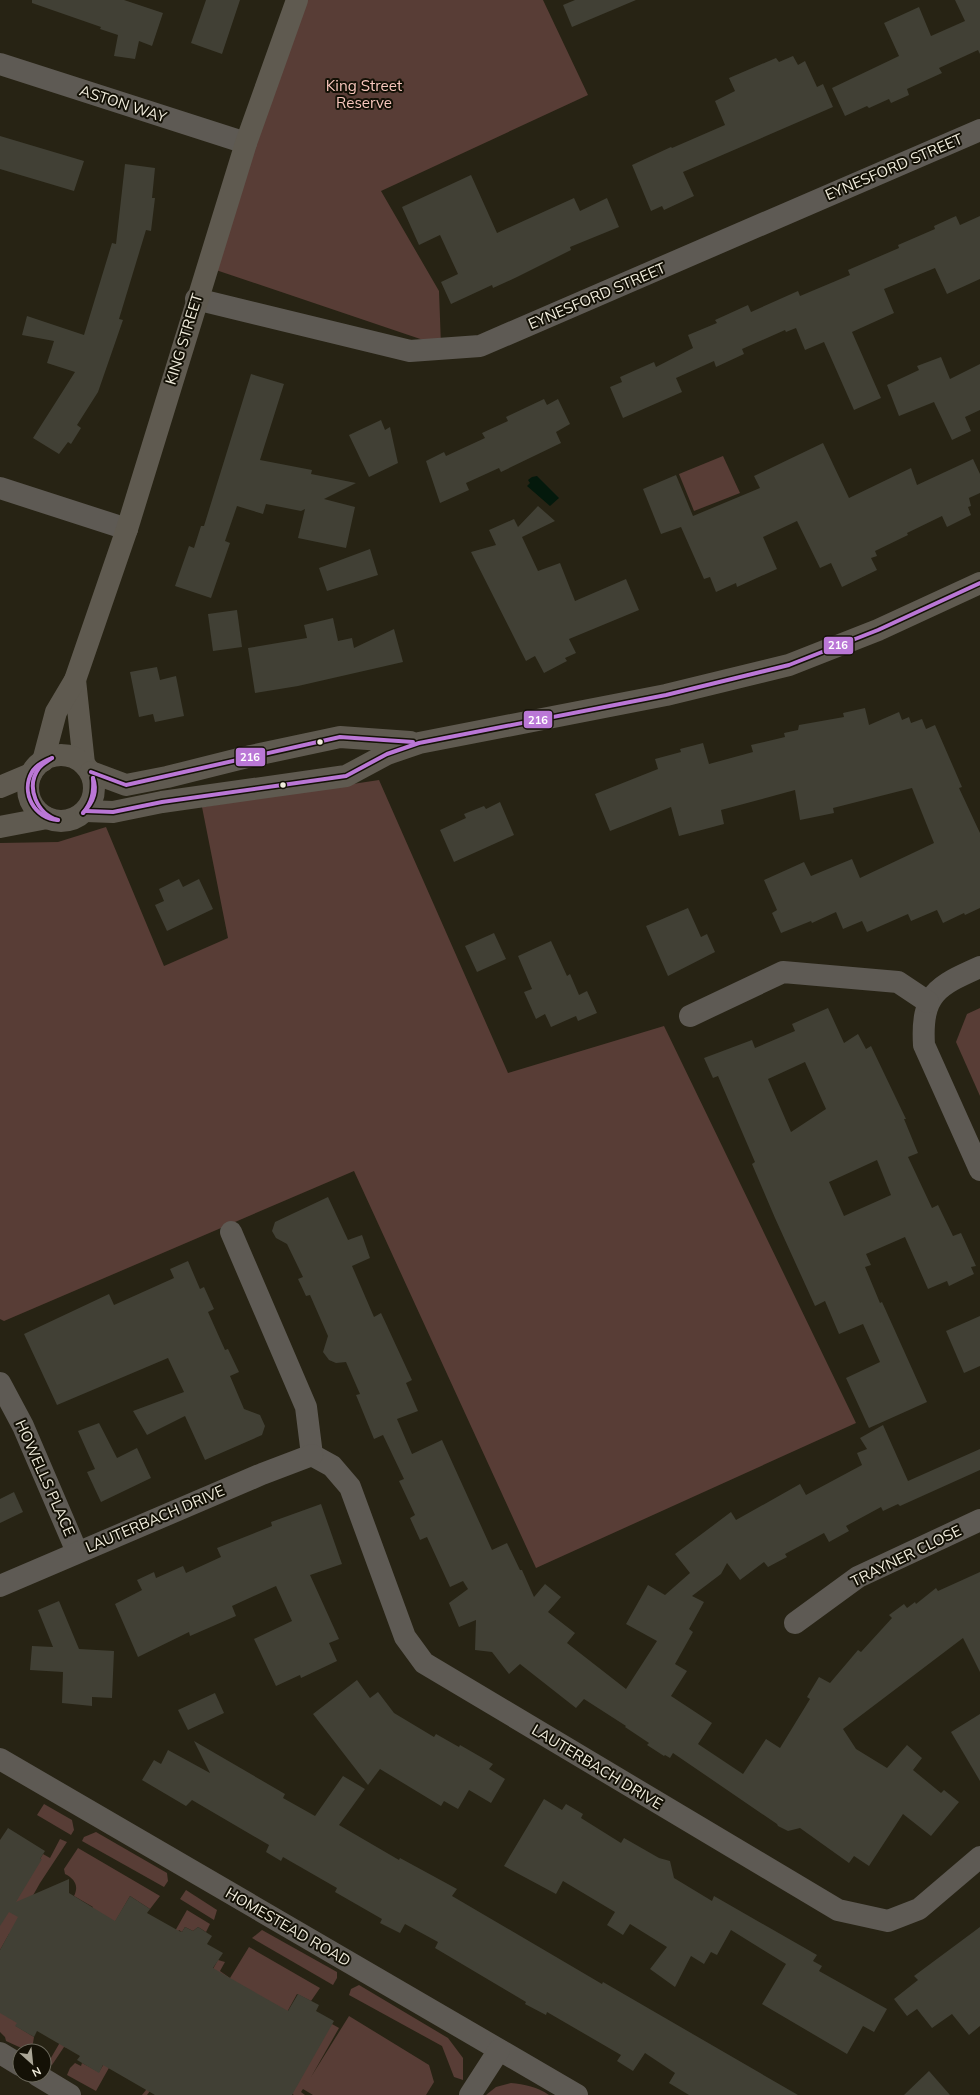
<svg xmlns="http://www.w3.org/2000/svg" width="980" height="2095" viewBox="0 0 980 2095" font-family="Mulish,sans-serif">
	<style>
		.green { fill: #583d36 }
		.water { fill: #04190c }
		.building { fill: #414035; fill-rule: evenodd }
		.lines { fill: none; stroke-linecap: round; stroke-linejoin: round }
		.minor { stroke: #5e5a54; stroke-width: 22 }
		.major { stroke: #5f5a50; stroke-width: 22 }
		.bus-1-casing { stroke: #141106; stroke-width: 7 }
		.bus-1 { stroke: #ba77d6; stroke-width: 4 }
		.bus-dot { fill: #f1eddd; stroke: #141106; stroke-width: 1.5 }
		.labels { text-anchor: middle; stroke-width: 4; stroke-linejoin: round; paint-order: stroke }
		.park-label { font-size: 15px; fill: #fac8be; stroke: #141106 }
		.street-label { font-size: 15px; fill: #f1eddd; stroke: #141106 }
		.line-badge { stroke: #141106; stroke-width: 1.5 }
		.badge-label { font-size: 11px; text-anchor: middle; font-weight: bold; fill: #fff }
	</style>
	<rect width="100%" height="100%" fill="#272314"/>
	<!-- green -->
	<g class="green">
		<polygon points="297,0 543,0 588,95 381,191 439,291 441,346 207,267"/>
		<polygon points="723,456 740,493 694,511 679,474"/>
		<polygon points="379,780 508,1073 664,1026 856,1423 536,1568 354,1171 4,1321 0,1319 0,843 58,842 106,827 164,966 228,938 202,807"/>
		<polygon points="980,1008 980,1096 956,1042 967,1014"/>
		<polygon points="44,1804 72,1820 74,1830 71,1835 37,1815"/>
		<polygon points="96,1832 167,1873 168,1881 164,1887 82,1841 84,1837"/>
		<path d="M60,1839L67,1842L40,1883L17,1924L89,1914L93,1907L74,1896C79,1886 75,1879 65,1874L64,1869L78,1848L160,1896L150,1909L130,1896L90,1965L137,1998L187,1910L210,1924L206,1932L198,1927L193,1931L185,1927L182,1932L179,1930L141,1994L205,1983L218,1960L225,1962L220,1971L230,1978L249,1947L320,1988L311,2001L297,1994L259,2063L332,2024L339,2028L311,2077L349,2016L429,2065L434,2082L426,2095H313L303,2089L301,2092L305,2095H294L279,2086L150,2091L147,2095H142L146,2090L138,2016L96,2091L67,2075L70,2068L75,2063L81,2066L82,2063L99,2072L107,2059L64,2047L52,2065L48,2063L73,2020L16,2026L34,2037L33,2043L28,2051L6,2041L5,2037L0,2032V2013L9,1934L0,1950V1906L10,1911L43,1854L50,1858Z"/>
		<polygon points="186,1890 217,1910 214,1920 180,1899"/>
		<polygon points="262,1930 337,1972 337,1978 333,1985 252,1938"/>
		<polygon points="359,1985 448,2038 463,2058 463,2080 454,2077 442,2046 349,1995 351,1989"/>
		<path d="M511,2083C524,2084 538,2087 549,2095H486L496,2087Z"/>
	</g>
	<!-- water -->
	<polygon class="water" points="537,476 559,498 550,506 527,486 530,483 528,480 532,477"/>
	<!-- building -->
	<g class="building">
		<polygon points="32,0 124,0 163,13 152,46 139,41 135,59 114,56 118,35 100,29 101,27 32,3"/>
		<polygon points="206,0 240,0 222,54 191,43"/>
		<polygon points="575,0 636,0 572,27 563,5"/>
		<polygon points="955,0 980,0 980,54 978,50 939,68 942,73 907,89 909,95 891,103 889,99 869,108 867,106 845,116 832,88 899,56 884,23 919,7 931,36 965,21"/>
		<polygon points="793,56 798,65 805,61 817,87 823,84 833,107 683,172 694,196 664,210 662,206 651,211 632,165 671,147 672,148 725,125 715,101 735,91 729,78 776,58 779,62"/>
		<polygon points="0,136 84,161 74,191 0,169"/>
		<polygon points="125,164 155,168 152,198 155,198 151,231 146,230 119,319 123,320 98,392 77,425 81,428 71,444 68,442 59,454 33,438 75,372 47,363 54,341 22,335 27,316 84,335 112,243 116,244"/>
		<polygon points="471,175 497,233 574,198 580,211 607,198 619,227 570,247 571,250 517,277 493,288 492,285 451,304 441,282 458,274 440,235 419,245 402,207"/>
		<polygon points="956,216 960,225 980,216 980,279 947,294 935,268 884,289 894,313 852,332 881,398 854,410 824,342 805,350 796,328 786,332 785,330 742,349 744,354 716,367 714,361 676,378 682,392 623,418 610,387 622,382 620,377 654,362 656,367 693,348 688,335 717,323 715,320 748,305 751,312 798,291 800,296 850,275 848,270 899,248 898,245 935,229 934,226"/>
		<polygon points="941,357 950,379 980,364 980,410 965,417 971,431 952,440 934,402 899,416 887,385 919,370 917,366"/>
		<polygon points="251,374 284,384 260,460 312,470 311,474 356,483 324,499 355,507 346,548 298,538 305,509 301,511 266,504 263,514 237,506 225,541 230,543 211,598 175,586 189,546 194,548 201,526 204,526"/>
		<polygon points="544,399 547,405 558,399 570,424 556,432 561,443 501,472 499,468 466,483 469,490 440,503 426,461 444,452 446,456 485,438 482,433 508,421 506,417"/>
		<polygon points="381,420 385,430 390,427 398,463 369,477 349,435"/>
		<polygon points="823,443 849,498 911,468 917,485 973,459 980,474 980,493 969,498 971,506 968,507 971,515 947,527 942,516 907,533 908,535 875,551 877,556 871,558 877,570 842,587 831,563 820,568 797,521 763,537 777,569 737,587 736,583 716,592 710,577 704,579 681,527 661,534 643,489 676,475 693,516 760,488 754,476"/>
		<polygon points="538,506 555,521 522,537 538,571 560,563 575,601 626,579 639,610 569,639 576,653 565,658 567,661 544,673 535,656 526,661 471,552 496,545 489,530 514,519 518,527"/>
		<polygon points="370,549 378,575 327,591 319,568"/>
		<polygon points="237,610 242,647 213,651 208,614"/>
		<polygon points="333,618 338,641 352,638 354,648 394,629 403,662 298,686 255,693 248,648 307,638 304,625"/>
		<polygon points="157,667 160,680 176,676 184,716 155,722 153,714 139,717 130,672"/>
		<polygon points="865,708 869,725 899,712 902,720 909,717 911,723 922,719 926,729 935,725 962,787 959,788 980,833 980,908 965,915 964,913 943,923 937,910 911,921 908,914 867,932 862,921 843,929 836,912 812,923 811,921 781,933 772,913 777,910 764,880 804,862 811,876 852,859 860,878 934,843 912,788 833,808 834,813 800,820 795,790 721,810 724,824 679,836 671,807 610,831 595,794 658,769 655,759 681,752 680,749 703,743 709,764 753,752 751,745 785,737 784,733 798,730 799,725 844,717 843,713"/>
		<polygon points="500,802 514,835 454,862 440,830 466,818 464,814 484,806 486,809"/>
		<polygon points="179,879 183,887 199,879 213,909 167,931 155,905 164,901 159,889"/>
		<polygon points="688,908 701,937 707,934 715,952 668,976 646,926"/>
		<polygon points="494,933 506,959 477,972 465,946"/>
		<polygon points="551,941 567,976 570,974 579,995 587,991 597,1013 578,1021 576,1016 551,1027 545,1014 536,1019 524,992 532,989 518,956"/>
		<path d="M828,1008L844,1043L858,1034L866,1049L871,1046L906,1119H904L918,1153L908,1157L932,1208L938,1205L953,1236L961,1233L976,1266L971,1267L974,1274L949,1286L947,1281L928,1289L905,1237L866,1254L871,1265L865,1267L880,1303L882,1302L927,1402L869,1428L846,1378L880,1362L863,1324L839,1334L825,1301L815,1306L775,1218L752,1164L755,1162L718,1076L713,1078L704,1058L752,1040L755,1048L795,1031L792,1024ZM805,1062L826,1109L791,1132L768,1079ZM877,1160L891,1195L844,1216L829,1182Z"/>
		<polygon points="328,1197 348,1240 362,1235 370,1258 352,1266 374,1317 381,1313 412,1380 406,1383 418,1411 397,1419 412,1454 442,1440 492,1550 507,1543 520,1570 522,1570 534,1597 545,1584 561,1597 548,1612 575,1633 567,1643 626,1689 657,1641 626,1624 648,1585 665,1595 690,1573 675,1554 731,1512 736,1520 800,1484 806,1495 862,1465 857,1453 867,1449 860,1438 883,1425 908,1481 980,1449 980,1470 900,1506 898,1504 883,1511 881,1507 846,1526 849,1531 829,1542 824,1533 785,1554 787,1557 768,1567 764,1562 740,1580 727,1563 721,1574 692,1596 704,1602 689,1629 693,1632 675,1664 687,1671 671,1696 712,1723 698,1744 743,1774 766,1739 780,1748 810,1699 807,1697 819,1677 830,1683 858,1650 861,1652 892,1618 889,1615 904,1604 907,1608 915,1602 916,1604 936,1588 938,1591 980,1572 980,1672 963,1638 843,1729 856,1749 887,1768 907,1745 922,1758 913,1770 941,1793 944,1790 959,1802 931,1836 903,1814 869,1866 854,1856 849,1863 800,1828 788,1831 778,1826 777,1824 673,1753 670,1758 665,1755 664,1756 647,1745 649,1743 625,1727 626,1726 584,1699 576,1708 520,1664 509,1674 492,1652 475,1650 476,1620 459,1627 449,1603 468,1589 463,1581 450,1587 427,1537 420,1540 410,1518 415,1515 399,1481 404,1479 383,1435 374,1439 356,1395 360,1394 346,1362 336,1363 329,1360 323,1352 328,1336 310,1295 306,1296 298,1279 303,1277 287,1244 276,1238 272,1231 275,1222"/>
		<polygon points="188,1261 200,1289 204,1287 214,1309 208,1312 225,1350 228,1349 239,1372 230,1376 244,1409 260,1415 265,1426 262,1435 205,1460 185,1416 147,1435 133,1411 184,1392 168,1358 57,1405 24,1334 109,1294 114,1305 174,1278 170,1269"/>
		<polygon points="980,1316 980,1366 964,1373 946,1331"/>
		<polygon points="99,1423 117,1458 137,1448 151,1478 101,1502 87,1472 95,1469 78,1431"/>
		<polygon points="14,1492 23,1512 0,1523 0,1499"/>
		<polygon points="321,1504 342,1564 310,1575 339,1639 329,1643 337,1661 301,1678 300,1675 276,1686 254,1639 292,1621 276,1586 232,1606 236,1616 190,1636 189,1632 138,1657 115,1604 142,1590 137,1580 154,1572 156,1578 183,1566 186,1573 221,1557 217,1548 272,1526 271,1522"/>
		<polygon points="59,1601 79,1649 114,1651 112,1698 92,1697 92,1706 62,1703 63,1672 30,1670 32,1646 53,1647 38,1610"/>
		<polygon points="357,1680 370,1698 378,1692 394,1713 434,1737 436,1734 459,1747 460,1745 493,1764 489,1769 505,1779 491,1803 469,1790 458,1809 444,1801 441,1806 380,1769 368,1785 313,1714"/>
		<polygon points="215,1693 224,1713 188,1730 178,1710"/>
		<polygon points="980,1714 980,1781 951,1732"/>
		<polygon points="194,1741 285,1794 283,1798 315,1816 343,1776 365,1789 339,1825 399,1860 400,1858 457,1889 452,1896 602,1984 603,1982 798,2095 689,2095 669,2083 675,2073 645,2053 633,2071 617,2061 621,2055 547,2012 546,2015 525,2004 526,2002 435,1948 438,1942 405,1924 400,1933 380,1923 382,1919 335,1892 337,1888 283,1857 281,1861 266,1852 269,1845 192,1800 186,1806 142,1780 154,1760 161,1764 168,1750 210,1773"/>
		<polygon points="544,1799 562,1810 566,1804 583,1814 581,1818 621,1843 624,1838 659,1858 670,1861 674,1878 712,1901 714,1896 817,1955 813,1961 822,1966 819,1971 887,2009 874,2032 863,2026 847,2054 762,2004 786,1964 731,1930 717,1955 711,1952 704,1964 691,1956 675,1987 650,1969 667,1947 630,1924 623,1935 607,1925 615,1912 563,1881 556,1894 504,1866"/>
		<polygon points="8,1828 45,1851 40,1859 42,1859 16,1902 69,1879 69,1893 115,1921 130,1896 150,1909 147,1913 179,1931 182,1932 185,1927 193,1931 198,1927 212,1936 207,1944 223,1953 213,1968 230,1978 288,2011 298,1994 319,2005 316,2011 334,2021 292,2095 155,2095 103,2065 99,2073 77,2060 80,2056 37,2031 34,2037 15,2026 17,2023 0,2013 0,1950 18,1917 9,1912 0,1926 0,1840"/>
		<polygon points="980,1927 980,2026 969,2035 952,2014 932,2028 917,2009 907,2016 894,1999 918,1980 914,1976"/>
		<polygon points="929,2071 950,2095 904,2095"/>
	</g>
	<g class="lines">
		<!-- minor -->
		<g class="minor">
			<polyline points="0,64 246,143"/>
			<polyline points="196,299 410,351 480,346 980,130"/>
			<polyline points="0,488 127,529"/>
			<path d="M980,967C937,986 921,994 924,1045L980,1170"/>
			<polyline points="690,1016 783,972 898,982 928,1002"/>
			<polyline points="231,1232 306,1407 312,1455 332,1466 350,1487 405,1637 424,1663 838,1910 888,1921 919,1909 980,1857"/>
			<polyline points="0,1383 23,1426 77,1552"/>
			<polyline points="0,1586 262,1474 312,1455"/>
			<polyline points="795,1623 858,1577 980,1520"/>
			<polyline points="0,1759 577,2095"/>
			<polyline points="0,2053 20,2065"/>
			<polyline points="37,2075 70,2095"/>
			<polyline points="470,2095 499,2050"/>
		</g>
		<!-- major -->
		<g class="major">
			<polyline points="75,680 84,764"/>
			<circle cx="61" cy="788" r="33"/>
			<polyline points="43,761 56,712 75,680 127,529 246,143 297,0"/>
			<polyline points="91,772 126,785 167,777 251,756 340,737 410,742"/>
			<polyline points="0,787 31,774"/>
			<polyline points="86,811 113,812 162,802 346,776 387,754 419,743 666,695 789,665 878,630 980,583"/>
			<polyline points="0,827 47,818"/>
		</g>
		<defs>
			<g id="bus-1">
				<path d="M52,758C48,761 42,764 39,768C25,787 37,814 58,820"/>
				<path d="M52,758C44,761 36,765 32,772C20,793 35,819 58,820"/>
				<polyline points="91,772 126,785 340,737 413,742"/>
				<polyline points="86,811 113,812 162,802 346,776 387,754 419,743 666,695 789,665 878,630 980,583"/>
				<path d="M83,813C92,802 94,793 93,778"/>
				<path d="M83,813C92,804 98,792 93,778"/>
			</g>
		</defs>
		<!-- bus-1 casing -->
		<use href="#bus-1" class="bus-1-casing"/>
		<!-- bus-1 -->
		<use href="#bus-1" class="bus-1"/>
	</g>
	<!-- markers -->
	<g class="bus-dot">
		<circle cx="320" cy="742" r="3.5"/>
		<circle cx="283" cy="785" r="3.5"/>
	</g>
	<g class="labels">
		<!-- park labels -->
		<g class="park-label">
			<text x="364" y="91">King Street<tspan x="364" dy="17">Reserve</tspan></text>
		</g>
		<!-- street labels -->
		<g class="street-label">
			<text transform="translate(123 104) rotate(18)" y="5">ASTON WAY</text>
			<text transform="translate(894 167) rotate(-23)" y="5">EYNESFORD STREET</text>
			<text transform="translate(597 296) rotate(-23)" y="5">EYNESFORD STREET</text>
			<text transform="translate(184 339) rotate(-73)" y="5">KING STREET</text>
			<text transform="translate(45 1478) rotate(66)" y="5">HOWELLS PLACE</text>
			<text transform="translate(155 1519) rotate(-23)" y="5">LAUTERBACH DRIVE</text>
			<text transform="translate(906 1556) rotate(-26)" y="5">TRAYNER CLOSE</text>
			<text transform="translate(597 1767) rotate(31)" y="5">LAUTERBACH DRIVE</text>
			<text transform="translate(288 1927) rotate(30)" y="5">HOMESTEAD ROAD</text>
		</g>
	</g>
	<g class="line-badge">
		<rect x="823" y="636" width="31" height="19" rx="4" fill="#ba77d6"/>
		<rect x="523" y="710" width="30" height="19" rx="4" fill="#ba77d6"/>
		<rect x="235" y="747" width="31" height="20" rx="4" fill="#ba77d6"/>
	</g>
	<g class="badge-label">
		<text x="838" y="649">216</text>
		<text x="538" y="724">216</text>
		<text x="250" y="761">216</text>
	</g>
	<!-- north arrow -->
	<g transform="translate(32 2063) rotate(153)"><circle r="19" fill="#141106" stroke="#6c695c"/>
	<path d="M0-3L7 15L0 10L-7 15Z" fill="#aaa697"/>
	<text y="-6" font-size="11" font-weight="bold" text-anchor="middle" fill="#f1eddd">N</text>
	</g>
</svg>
